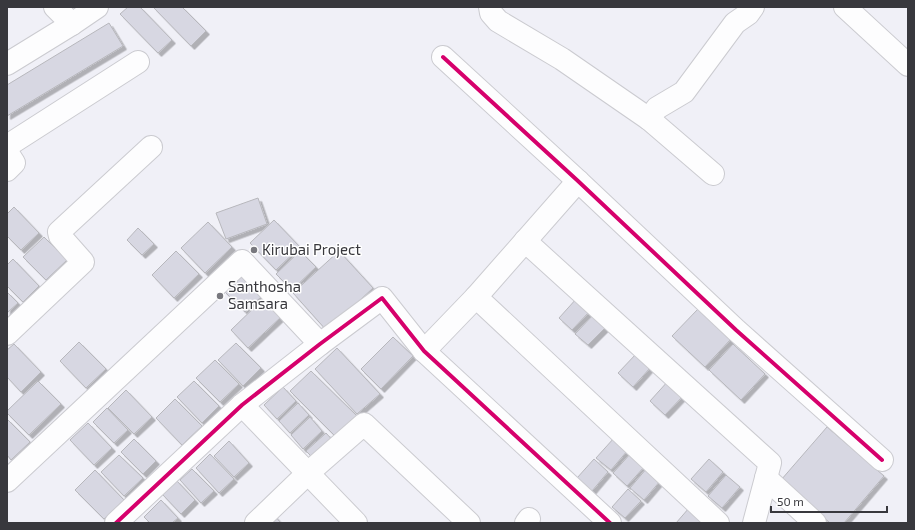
<svg xmlns="http://www.w3.org/2000/svg" width="915" height="530" viewBox="0 0 915 530" font-family="'Exo 2',sans-serif">
	<style>
		.building { fill: #d7d7e2; stroke: #b7b7bc; filter: url(#shadow) }
		.lines { fill: none; stroke-linecap: round; stroke-linejoin: round }
		.minor-casing { stroke: #cbcbd0; stroke-width: 24 }
		.minor { stroke: #fdfdfe; stroke-width: 22 }
		.cycleway-casing { stroke: #fff; stroke-width: 6 }
		.cycleway { stroke: #d6006c; stroke-width: 4 }
		.poi-dot { fill: #78787e; stroke: #fff; stroke-width: 1.5 }
		.labels { text-anchor: middle; stroke-width: 3; stroke-linejoin: round; paint-order: stroke }
		.poi-label { font-size: 15px; fill: #38383d; stroke: #fff; text-anchor: start }
	</style>
	<defs>
		<filter id="shadow"><feDropShadow dx="3.5" dy="3.5" stdDeviation="0" flood-color="#0004"/></filter>
	</defs>
	<rect width="100%" height="100%" fill="#f0f0f7"/>
	<!-- building -->
	<g class="building">
		<polygon points="128,7 140,7 172,40 158,53 120,14"/>
		<polygon points="153,7 182,7 206,31 191,46"/>
		<polygon points="109,23 123,46 7,116 7,85"/>
		<polygon points="258,198 267,224 226,239 216,213"/>
		<polygon points="14,207 39,233 21,250 7,236 7,214"/>
		<polygon points="274,220 300,247 276,270 250,243"/>
		<polygon points="208,222 232,247 205,273 181,248"/>
		<polygon points="138,228 154,244 142,255 127,240"/>
		<polygon points="44,237 67,260 46,280 23,257"/>
		<polygon points="176,251 199,274 174,298 152,275"/>
		<polygon points="300,251 316,267 292,290 276,274"/>
		<polygon points="339,251 373,288 327,331 293,293"/>
		<polygon points="13,259 39,286 23,302 7,286 7,265"/>
		<polygon points="240,273 262,296 245,312 223,290"/>
		<polygon points="7,292 18,303 7,313"/>
		<polygon points="577,298 591,310 572,330 559,318"/>
		<polygon points="263,299 281,317 248,348 231,330"/>
		<polygon points="698,309 731,339 705,367 672,336"/>
		<polygon points="594,314 607,326 588,345 575,334"/>
		<polygon points="393,337 413,356 381,389 361,369"/>
		<polygon points="79,342 106,369 86,388 60,361"/>
		<polygon points="236,343 261,368 243,386 218,360"/>
		<polygon points="14,344 41,372 21,392 7,377 7,350"/>
		<polygon points="733,344 765,374 741,400 709,370"/>
		<polygon points="337,348 380,394 357,414 315,369"/>
		<polygon points="637,353 651,367 633,387 618,373"/>
		<polygon points="215,360 239,384 220,402 196,378"/>
		<polygon points="311,371 357,416 336,437 290,391"/>
		<polygon points="669,380 685,394 665,415 650,401"/>
		<polygon points="38,381 61,404 29,435 7,413 7,411"/>
		<polygon points="194,381 219,406 202,423 177,397"/>
		<polygon points="283,387 296,401 277,419 264,405"/>
		<polygon points="126,390 152,417 134,434 108,408"/>
		<polygon points="175,399 202,426 182,445 156,418"/>
		<polygon points="298,403 309,415 290,433 279,421"/>
		<polygon points="107,408 128,430 114,443 93,422"/>
		<polygon points="310,417 322,431 303,449 291,435"/>
		<polygon points="7,419 30,442 11,460 7,455"/>
		<polygon points="88,423 112,448 94,465 70,440"/>
		<polygon points="827,427 884,476 844,523 830,523 781,480"/>
		<polygon points="326,433 336,444 317,462 306,451"/>
		<polygon points="614,438 628,450 611,470 596,458"/>
		<polygon points="134,439 156,461 143,474 121,452"/>
		<polygon points="229,441 249,463 234,477 214,456"/>
		<polygon points="631,453 645,466 627,486 613,473"/>
		<polygon points="210,454 234,479 219,493 196,468"/>
		<polygon points="119,455 143,478 124,496 101,472"/>
		<polygon points="594,459 608,472 592,491 577,478"/>
		<polygon points="709,459 723,472 706,492 691,479"/>
		<polygon points="647,468 661,480 644,500 630,488"/>
		<polygon points="192,469 214,491 201,503 180,480"/>
		<polygon points="95,470 124,500 104,519 75,490"/>
		<polygon points="726,475 740,487 722,508 708,496"/>
		<polygon points="176,480 195,500 181,514 162,494"/>
		<polygon points="628,489 641,501 625,518 612,507"/>
		<polygon points="161,500 178,518 172,523 150,523 144,517"/>
		<polygon points="689,508 704,523 676,523"/>
		<polygon points="273,514 281,523 263,523"/>
	</g>
	<g class="lines">
		<defs>
			<g id="minor">
				<polyline points="55,7 72,24"/>
				<polyline points="490,7 491,13 498,21 562,59 649,119 713,174"/>
				<polyline points="845,7 908,65"/>
				<polyline points="443,57 578,181 736,330 882,460"/>
				<polyline points="7,64 72,24 97,7"/>
				<polyline points="649,119 657,108 684,92 735,23 748,14 753,7"/>
				<polyline points="7,146 138,62"/>
				<polyline points="7,152 14,163 7,170"/>
				<polyline points="525,241 770,463 754,523"/>
				<polyline points="476,297 718,523"/>
				<polyline points="7,334 83,262 60,236 59,232 151,147"/>
				<polyline points="424,351 476,297 578,181"/>
				<polyline points="242,405 356,523"/>
				<polyline points="766,478 815,523"/>
				<polyline points="7,481 242,261 320,344"/>
				<polyline points="116,523 242,405 320,344 382,298 424,351 610,523"/>
				<polyline points="256,523 308,473 364,424 469,523"/>
				<polyline points="526,523 529,519"/>
			</g>
		</defs>
		<!-- minor casing -->
		<use href="#minor" class="minor-casing"/>
		<!-- minor -->
		<use href="#minor" class="minor"/>
		<defs>
			<g id="cycleway">
				<polyline points="443,57 578,181 736,330 882,460"/>
				<polyline points="116,523 242,405 320,344 382,298 424,351 610,523"/>
			</g>
		</defs>
		<!-- cycleway casing -->
		<use href="#cycleway" class="cycleway-casing"/>
		<!-- cycleway -->
		<use href="#cycleway" class="cycleway"/>
	</g>
	<!-- markers -->
	<g class="poi-dot">
		<circle cx="254" cy="250" r="4"/>
		<circle cx="220" cy="296" r="4"/>
	</g>
	<g class="labels">
		<!-- poi labels -->
		<g class="poi-label">
			<text x="262" y="255">Kirubai Project</text>
			<text x="228" y="292">Santhosha<tspan x="228" dy="17">Samsara</tspan></text>
		</g>
	</g>
	<!-- border -->
	<rect width="915" height="530" fill="none" stroke="#38383d" stroke-width="16"/>
	<!-- scale -->
	<path d="M771 506v6h116v-6" fill="none" stroke="#38383d" stroke-width="2"/>
	<text x="777" y="506" font-size="12" fill="#38383d" stroke="#ffffff" stroke-width="3" paint-order="stroke">50 m</text>
</svg>
